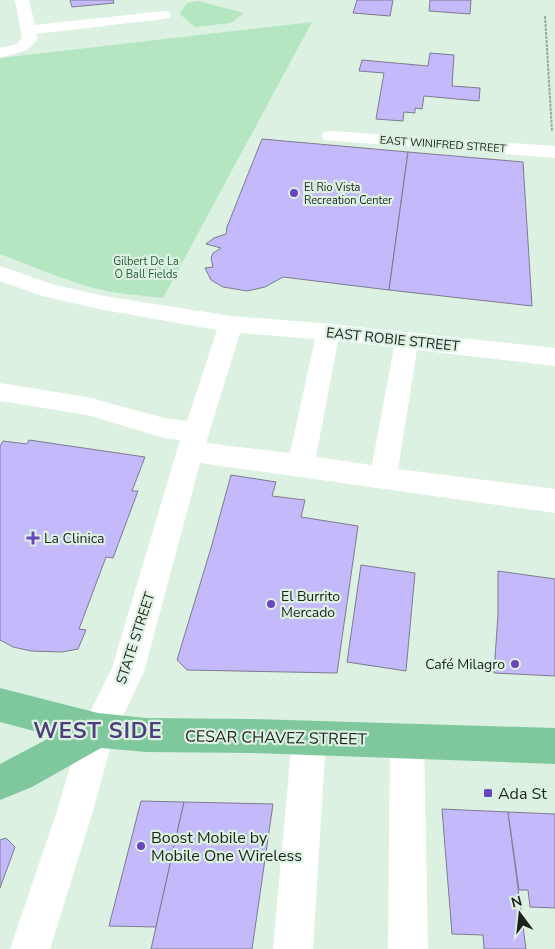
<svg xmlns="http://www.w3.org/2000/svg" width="555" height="949" viewBox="0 0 555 949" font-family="'Nunito Sans',sans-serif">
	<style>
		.green { fill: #b4e6c1 }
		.building { fill: #c4b9fa; stroke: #7e7b90 }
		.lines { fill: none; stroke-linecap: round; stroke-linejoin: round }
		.path { stroke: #99aa9d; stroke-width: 2; stroke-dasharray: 3 1; stroke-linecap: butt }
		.minor { fill: #fff; fill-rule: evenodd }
		.major { fill: #7fc89e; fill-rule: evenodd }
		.poi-dot { fill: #6946be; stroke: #dcf1e1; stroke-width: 2 }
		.labels { text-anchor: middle; stroke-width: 4.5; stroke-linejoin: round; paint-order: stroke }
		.far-street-label { font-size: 11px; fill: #1a221c; stroke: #dcf1e1 }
		.far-poi-label { font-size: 11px; fill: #1a221c; stroke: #dcf1e1; text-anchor: start }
		.far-park-label { font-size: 11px; fill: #225d37; stroke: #dcf1e1 }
		.street-label { font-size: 14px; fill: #1a221c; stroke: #dcf1e1 }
		.poi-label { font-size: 14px; fill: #1a221c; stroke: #dcf1e1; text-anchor: start }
		.near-street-label { font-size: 16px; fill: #1a221c; stroke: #dcf1e1 }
		.near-poi-label { font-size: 16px; fill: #1a221c; stroke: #dcf1e1; text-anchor: start }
		.near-district-label { font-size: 22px; font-weight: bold; letter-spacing: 1px; fill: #4d3f7c; stroke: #dcf1e1 }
	</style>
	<rect width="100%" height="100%" fill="#dcf1e1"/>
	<!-- green -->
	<g class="green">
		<polygon points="198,1 244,13 231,23 195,27 180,14 187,3"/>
		<path d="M312,22L163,298C140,295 116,294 94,288C62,279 31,266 0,254V58Z"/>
	</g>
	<!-- building -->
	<g class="building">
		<polygon points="70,0 113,0 114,3 72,7"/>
		<polygon points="357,0 393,0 390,16 353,13"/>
		<polygon points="430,0 471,0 470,14 429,11"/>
		<polygon points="430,53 454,55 452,86 480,88 479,101 424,96 422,109 415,108 415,113 404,112 403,121 376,119 384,73 359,71 362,60 428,66"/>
		<polygon points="262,139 408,152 389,290 283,277 265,287 247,291 223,287 211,280 205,268 213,267 211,258 213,253 221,248 206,244 214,238 226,234 227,227"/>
		<polygon points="408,152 523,162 532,306 389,290"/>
		<polygon points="29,440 145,457 132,491 138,491 113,558 106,557 79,629 86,630 78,649 62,652 31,651 13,647 0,640 0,446 3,441 27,444"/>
		<polygon points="231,475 276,482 272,496 305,500 301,517 358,526 337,673 187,670 177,660 211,548"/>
		<polygon points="361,565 415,573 406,671 347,662"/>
		<polygon points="498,571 555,579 555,676 494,673 498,614"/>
		<polygon points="141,801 184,802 156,927 109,926"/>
		<polygon points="184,802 273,804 252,949 151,949"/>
		<polygon points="442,809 508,812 526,949 484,949 483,935 452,934"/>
		<polygon points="508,812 555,814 555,908 530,907 528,890 519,890"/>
		<polygon points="6,838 15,847 0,888 0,840"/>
	</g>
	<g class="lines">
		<!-- path -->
		<polyline class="path" points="545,16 552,131"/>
		<!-- minor -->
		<g class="minor">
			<polygon points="15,0 29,0 35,25 164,11 169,12 171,15 169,18 164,19 36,34 38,39 27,50 0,58 0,48 17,44 22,38"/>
			<polygon points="330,131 555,146 555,158 324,140 321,136 324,132"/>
			<path d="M0,266L55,285L104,296L231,316L320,323L555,348V366L417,350L398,469L555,489V513L200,463L144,672L114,734L93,811L50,949H10L57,811L81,730L112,668L180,440L164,438L87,415L0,401V383L87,397L164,418L187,421L217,330L104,310L42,296L0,281ZM240,333L315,339L290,453L206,443ZM338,341L394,347L372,465L316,457Z"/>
			<polygon points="309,721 321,726 326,738 313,949 273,949 292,738 297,726"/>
			<polygon points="407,724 419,729 424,741 428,949 388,949 390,741 395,729"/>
		</g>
		<!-- major -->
		<polygon class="major" points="0,688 98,713 146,718 252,719 555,728 555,764 252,753 146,752 101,748 32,787 0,800 0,764 53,736 0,722"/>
	</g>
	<!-- markers -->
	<g class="poi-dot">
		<circle cx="294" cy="193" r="5"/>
		<path d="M30.5 530.5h5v5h5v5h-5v5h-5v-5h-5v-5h5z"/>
		<circle cx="271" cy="604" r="5"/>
		<circle cx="515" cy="664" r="5"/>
		<rect x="483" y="788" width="10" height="10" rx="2.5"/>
		<circle cx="141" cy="846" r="5"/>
	</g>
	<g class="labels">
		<!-- far-street labels -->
		<g class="far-street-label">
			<text transform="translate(443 144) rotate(4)" y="4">EAST WINIFRED STREET</text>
		</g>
		<!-- far-poi labels -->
		<g class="far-poi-label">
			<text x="304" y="191">El Rio Vista<tspan x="304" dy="13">Recreation Center</tspan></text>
		</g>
		<!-- far-park labels -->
		<g class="far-park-label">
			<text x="146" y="265">Gilbert De La<tspan x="146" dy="13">O Ball Fields</tspan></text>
		</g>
		<!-- street labels -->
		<g class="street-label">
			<text transform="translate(393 339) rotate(6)" y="5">EAST ROBIE STREET</text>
			<text transform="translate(135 638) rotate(-72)" y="5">STATE STREET</text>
		</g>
		<!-- poi labels -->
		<g class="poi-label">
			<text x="44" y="543">La Clinica</text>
			<text x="281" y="601">El Burrito<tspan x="281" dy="16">Mercado</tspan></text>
			<text x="505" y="669" text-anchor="end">Café Milagro</text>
		</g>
		<!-- near-street labels -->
		<g class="near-street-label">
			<text transform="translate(276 737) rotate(1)" y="6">CESAR CHAVEZ STREET</text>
		</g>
		<!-- near-poi labels -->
		<g class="near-poi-label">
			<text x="498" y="799">Ada St</text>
			<text x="151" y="843">Boost Mobile by<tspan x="151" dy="18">Mobile One Wireless</tspan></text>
		</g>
		<!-- near-district labels -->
		<g class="near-district-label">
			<text x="98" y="738">WEST SIDE</text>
		</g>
	</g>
	<!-- north arrow -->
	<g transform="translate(520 914) rotate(345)" stroke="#dcf1e1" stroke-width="4" paint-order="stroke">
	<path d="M0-4L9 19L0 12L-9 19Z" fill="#1a221c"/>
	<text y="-8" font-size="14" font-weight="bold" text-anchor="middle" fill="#1a221c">N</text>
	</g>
</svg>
